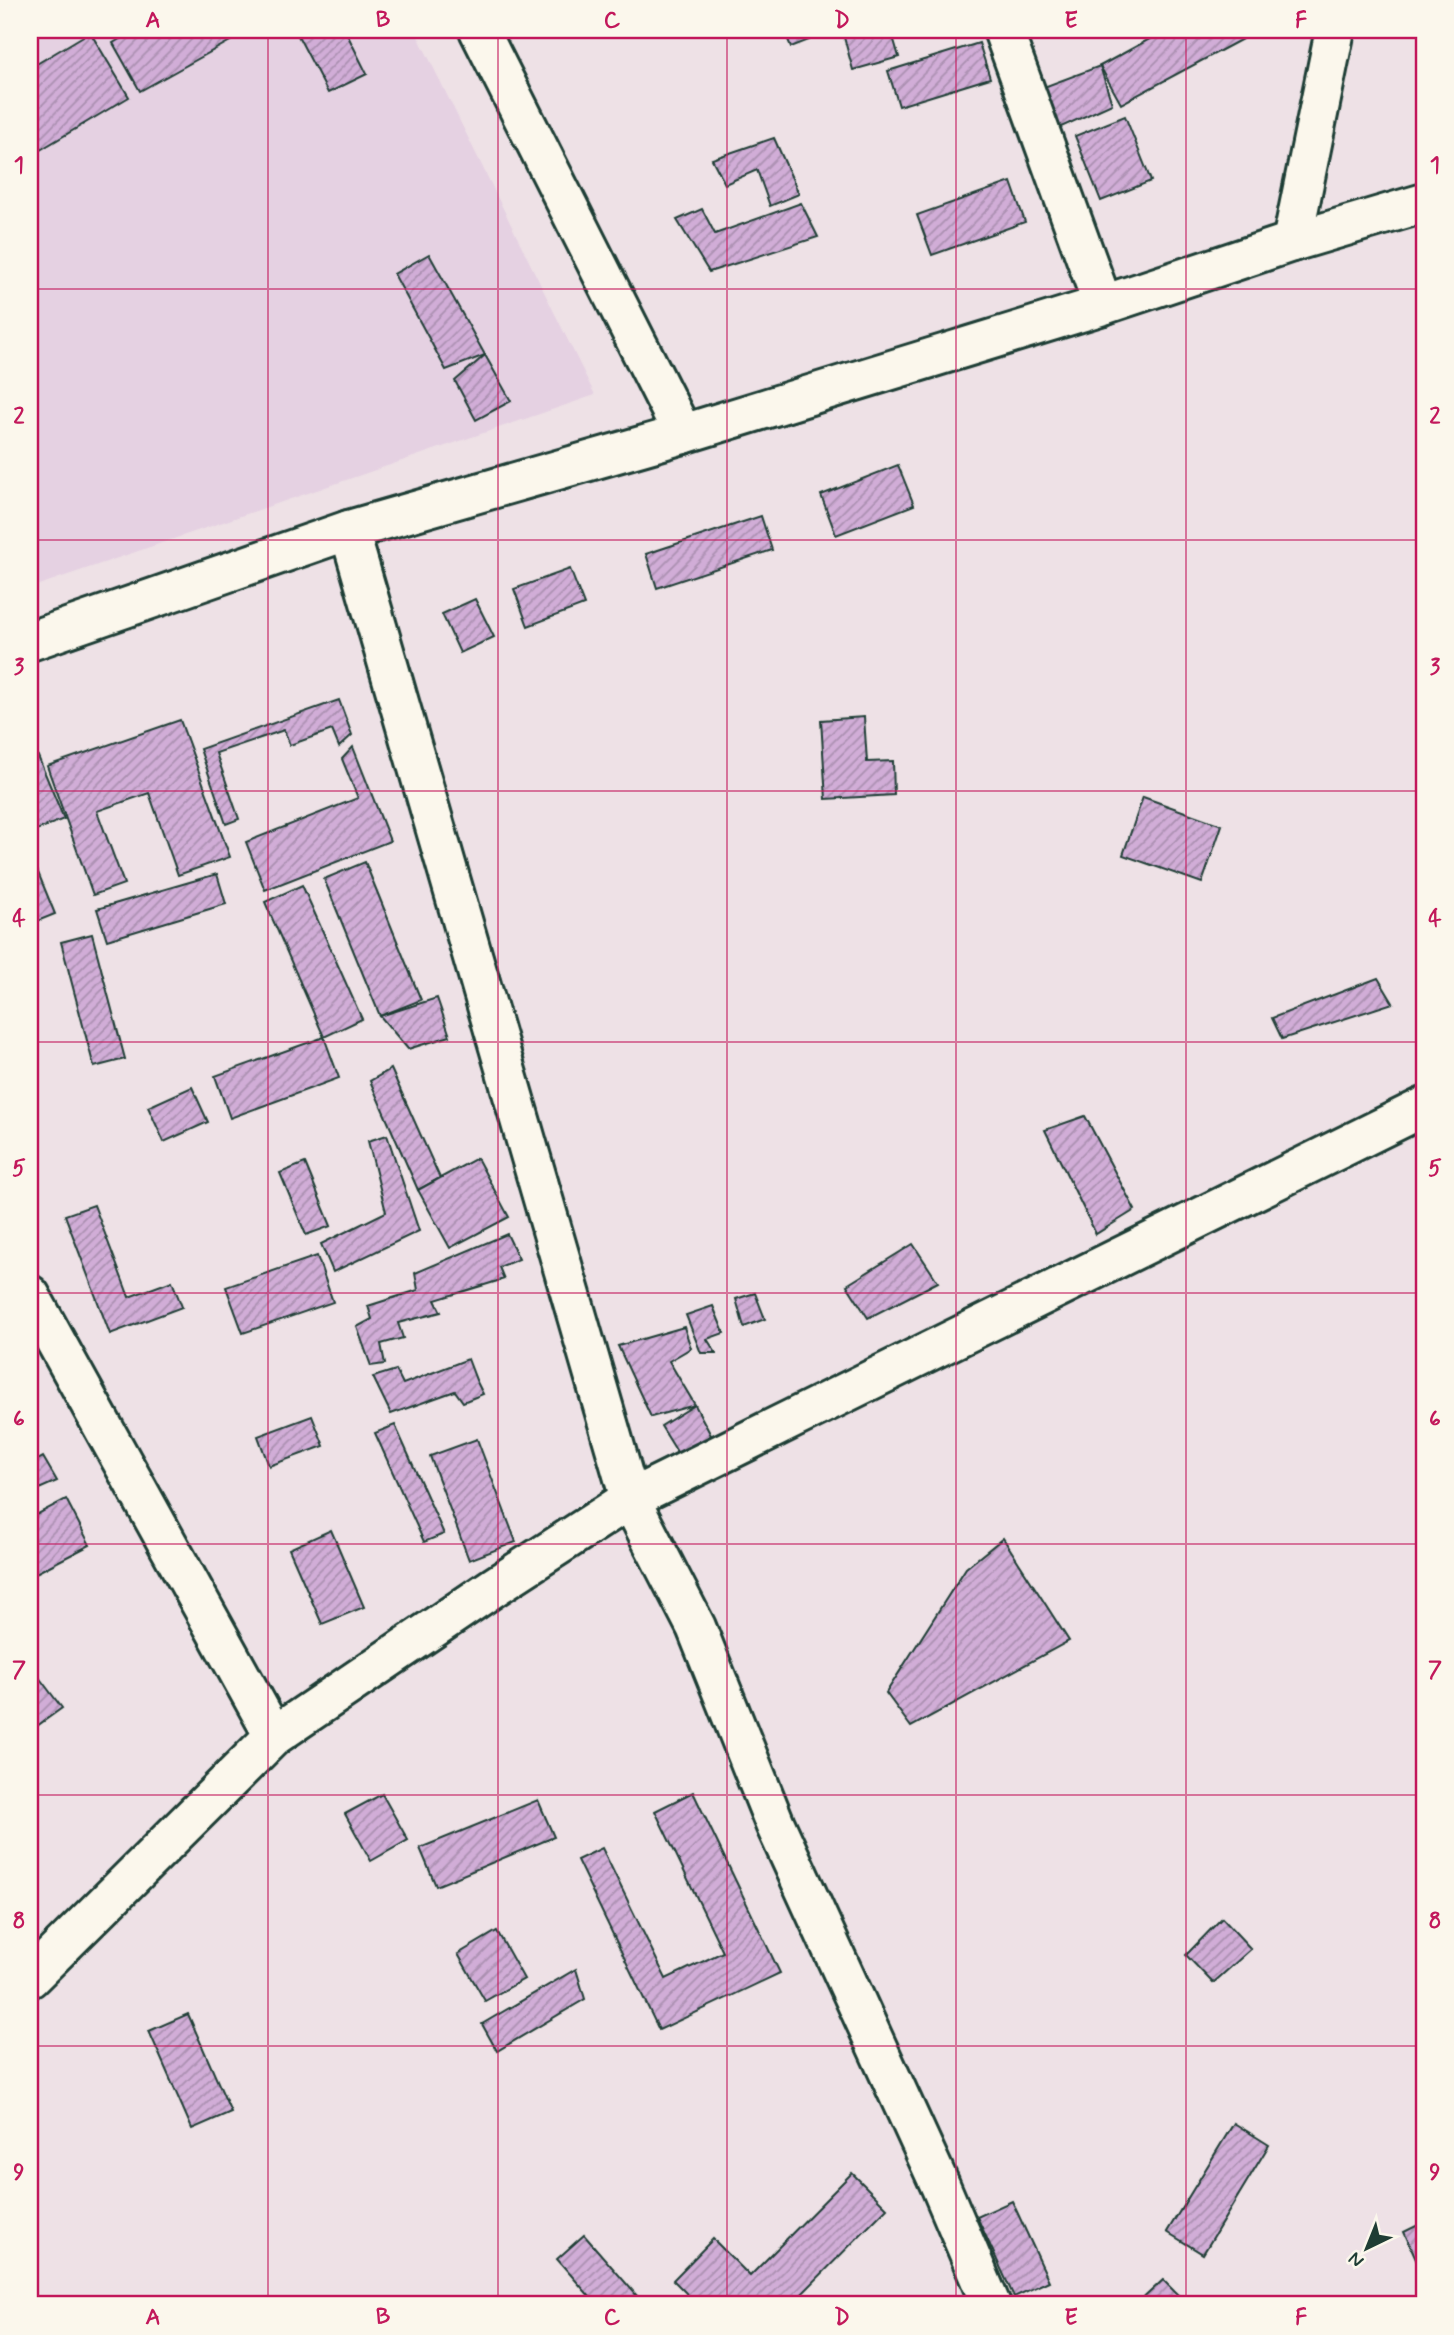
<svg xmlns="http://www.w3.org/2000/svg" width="1454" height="2335" viewBox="0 0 1454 2335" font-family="Mynerve,sans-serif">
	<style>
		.built { fill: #e5d1e2 }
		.building { fill: url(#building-hatch); stroke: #1f3d34; stroke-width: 2 }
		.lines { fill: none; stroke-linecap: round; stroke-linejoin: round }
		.minor-casing { stroke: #1f3d34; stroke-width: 44 }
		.major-casing { stroke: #1f3d34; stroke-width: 44 }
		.minor { stroke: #fbf7ec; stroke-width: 38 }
		.major { stroke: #fbf7ec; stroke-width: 38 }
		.grid { fill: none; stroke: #c2185b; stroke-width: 2; stroke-opacity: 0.55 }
		.neatline { fill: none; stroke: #c2185b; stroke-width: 2.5 }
		.grid-label { font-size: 23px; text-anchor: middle; font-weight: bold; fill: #c2185b }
	</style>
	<defs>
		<pattern id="building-hatch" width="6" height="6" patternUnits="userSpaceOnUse" patternTransform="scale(1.75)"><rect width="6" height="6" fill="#d1add7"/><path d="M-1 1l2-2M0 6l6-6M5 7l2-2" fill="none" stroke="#a98eaf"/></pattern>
	</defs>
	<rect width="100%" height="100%" fill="#eee1e6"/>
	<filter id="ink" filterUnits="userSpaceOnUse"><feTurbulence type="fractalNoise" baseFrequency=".0143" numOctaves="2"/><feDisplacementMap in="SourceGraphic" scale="14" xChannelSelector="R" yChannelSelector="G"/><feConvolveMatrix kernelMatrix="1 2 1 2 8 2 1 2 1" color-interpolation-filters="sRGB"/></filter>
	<g filter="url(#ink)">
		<!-- built -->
		<polygon class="built" points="30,30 415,30 595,395 30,588"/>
		<!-- building -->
		<g class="building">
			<polygon points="135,30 250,30 140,91 113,43"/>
			<polygon points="295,30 345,30 367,74 328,93"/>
			<polygon points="784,30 804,30 809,40 791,47"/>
			<polygon points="842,30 891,30 899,57 853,70"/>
			<polygon points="1166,30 1259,30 1121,104 1100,66"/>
			<polygon points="90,32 129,97 30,156 30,68"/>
			<polygon points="979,43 990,78 899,106 888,71"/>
			<polygon points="1100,66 1112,104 1059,128 1041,88"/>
			<polygon points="1125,116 1151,181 1101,201 1075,136"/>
			<polygon points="774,138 799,194 770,206 757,170 725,184 712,159"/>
			<polygon points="1011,182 1025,222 932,255 917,215"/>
			<polygon points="801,203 818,237 709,272 677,220 702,209 715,234"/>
			<polygon points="429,254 485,355 446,370 394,274"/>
			<polygon points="485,355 511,401 476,420 455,381"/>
			<polygon points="898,465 914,505 836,535 821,495"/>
			<polygon points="761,516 772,550 657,588 646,554"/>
			<polygon points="570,569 584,605 528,626 514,589"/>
			<polygon points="475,599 494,637 460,653 442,614"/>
			<polygon points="339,700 352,735 339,747 332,730 290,745 284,730 216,753 239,819 226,824 200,749"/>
			<polygon points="864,717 867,762 893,761 894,795 826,799 821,720"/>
			<polygon points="180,720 230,857 178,875 149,793 97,811 124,884 93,895 47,766"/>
			<polygon points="353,747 390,841 265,890 246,842 358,798 342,759"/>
			<polygon points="37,754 64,819 34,831 30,821 30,757"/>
			<polygon points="1143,797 1222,825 1202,883 1123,855"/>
			<polygon points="30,853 55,914 30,924"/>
			<polygon points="365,862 421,1000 380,1016 324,879"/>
			<polygon points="217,874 226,904 107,940 97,909"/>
			<polygon points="302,885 362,1019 324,1037 265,902"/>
			<polygon points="92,934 125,1059 94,1067 61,942"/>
			<polygon points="1378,978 1393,1003 1282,1039 1272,1018"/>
			<polygon points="437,998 450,1036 408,1049 380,1016"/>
			<polygon points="324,1037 339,1078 230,1118 215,1076"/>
			<polygon points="391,1069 440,1178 418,1190 370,1081"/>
			<polygon points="192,1087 208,1122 164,1142 148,1107"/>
			<polygon points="1085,1116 1135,1210 1096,1234 1045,1130"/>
			<polygon points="387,1135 419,1231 333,1272 321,1244 386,1212 368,1141"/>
			<polygon points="477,1158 509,1217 450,1248 418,1190"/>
			<polygon points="305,1163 331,1226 306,1235 280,1173"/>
			<polygon points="94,1205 129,1297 172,1281 182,1307 110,1334 65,1215"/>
			<polygon points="507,1234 519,1259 499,1267 504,1279 435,1300 441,1312 398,1323 403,1338 381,1344 385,1364 371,1366 357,1327 372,1319 368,1306 418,1290 415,1273"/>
			<polygon points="913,1244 938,1282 868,1318 847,1285"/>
			<polygon points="317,1256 333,1302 243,1333 226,1287"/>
			<polygon points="755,1293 765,1319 744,1327 736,1299"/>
			<polygon points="713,1306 724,1333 707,1339 716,1353 701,1353 686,1315"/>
			<polygon points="684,1327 691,1348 669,1361 695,1405 651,1417 618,1346"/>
			<polygon points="468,1359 476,1380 483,1394 463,1402 455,1391 391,1414 373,1377 396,1370 403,1384"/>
			<polygon points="695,1405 714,1441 682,1460 661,1426"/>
			<polygon points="312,1416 324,1446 269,1466 258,1436"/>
			<polygon points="395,1425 444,1534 424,1542 375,1433"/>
			<polygon points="477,1439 516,1542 469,1560 430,1456"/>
			<polygon points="43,1457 57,1481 30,1493 30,1464"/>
			<polygon points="66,1499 90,1545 30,1576 30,1518"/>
			<polygon points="331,1530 364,1607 322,1624 289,1549"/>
			<polygon points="1003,1538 1069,1641 911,1727 886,1693 966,1568"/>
			<polygon points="32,1668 62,1708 30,1731 30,1669"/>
			<polygon points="693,1792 780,1973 659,2030 577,1860 602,1848 666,1979 723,1952 655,1811"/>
			<polygon points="382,1794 408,1840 371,1861 345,1814"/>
			<polygon points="538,1800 554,1837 436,1886 420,1848"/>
			<polygon points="1222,1918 1251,1949 1213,1983 1186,1955"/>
			<polygon points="497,1931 524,1979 485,2001 458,1954"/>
			<polygon points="576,1969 585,1999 497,2051 482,2024"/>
			<polygon points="188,2014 231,2112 192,2129 149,2031"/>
			<polygon points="1234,2123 1269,2145 1203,2254 1167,2232"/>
			<polygon points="852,2173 887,2208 791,2305 698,2305 673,2280 713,2239 750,2276"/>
			<polygon points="1012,2201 1049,2281 1014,2297 977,2217"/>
			<polygon points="1424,2222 1424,2276 1404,2232"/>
			<polygon points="584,2235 645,2305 597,2305 557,2259"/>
			<polygon points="1163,2280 1188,2305 1138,2305 1137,2304"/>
		</g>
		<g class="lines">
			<defs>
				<g id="minor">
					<polyline points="479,30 683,434"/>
					<polyline points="1003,30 1103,305"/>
					<polyline points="1292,242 1335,30"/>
					<polyline points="349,530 630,1499 696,1627 775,1824 940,2185 991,2305"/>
					<polyline points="30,1295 274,1736"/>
					<polyline points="30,1978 274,1736 494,1587 630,1499 1424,1107"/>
				</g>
				<polyline id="major" points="30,641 349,530 683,434 1103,305 1292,242 1424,203"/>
			</defs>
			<!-- minor casing -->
			<use href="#minor" class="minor-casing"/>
			<!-- major casing -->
			<use href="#major" class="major-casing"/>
			<!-- minor -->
			<use href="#minor" class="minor"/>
			<!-- major -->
			<use href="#major" class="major"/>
		</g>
	</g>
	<!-- grid -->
	<path class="grid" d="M268,30V2305M498,30V2305M727,30V2305M956,30V2305M1186,30V2305M30,289H1424M30,540H1424M30,791H1424M30,1042H1424M30,1293H1424M30,1544H1424M30,1795H1424M30,2046H1424"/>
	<!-- margin -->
	<rect width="1454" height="2335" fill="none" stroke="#fbf7ec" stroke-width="77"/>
	<!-- north arrow -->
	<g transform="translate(1367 2248) rotate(223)" stroke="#fbf7ec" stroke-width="5" paint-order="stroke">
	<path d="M0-5L12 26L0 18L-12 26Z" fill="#1f3d34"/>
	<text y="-10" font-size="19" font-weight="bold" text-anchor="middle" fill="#1f3d34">N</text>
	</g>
	<rect x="38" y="38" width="1378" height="2258" class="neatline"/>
	<g class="grid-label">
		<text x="153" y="27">A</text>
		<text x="383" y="27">B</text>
		<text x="612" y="27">C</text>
		<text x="842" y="27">D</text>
		<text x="1071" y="27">E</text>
		<text x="1301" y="27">F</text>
		<text x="19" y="172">1</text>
		<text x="1435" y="172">1</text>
		<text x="19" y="423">2</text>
		<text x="1435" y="423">2</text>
		<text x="19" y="674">3</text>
		<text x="1435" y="674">3</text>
		<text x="19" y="925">4</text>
		<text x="1435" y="925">4</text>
		<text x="19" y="1175">5</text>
		<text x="1435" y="1175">5</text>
		<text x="19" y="1426">6</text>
		<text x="1435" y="1426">6</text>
		<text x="19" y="1677">7</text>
		<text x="1435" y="1677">7</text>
		<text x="19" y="1928">8</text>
		<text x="1435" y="1928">8</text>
		<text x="19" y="2179">9</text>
		<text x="1435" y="2179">9</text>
		<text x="153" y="2324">A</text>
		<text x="383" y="2324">B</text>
		<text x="612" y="2324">C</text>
		<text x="842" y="2324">D</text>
		<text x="1071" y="2324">E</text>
		<text x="1301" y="2324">F</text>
	</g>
</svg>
